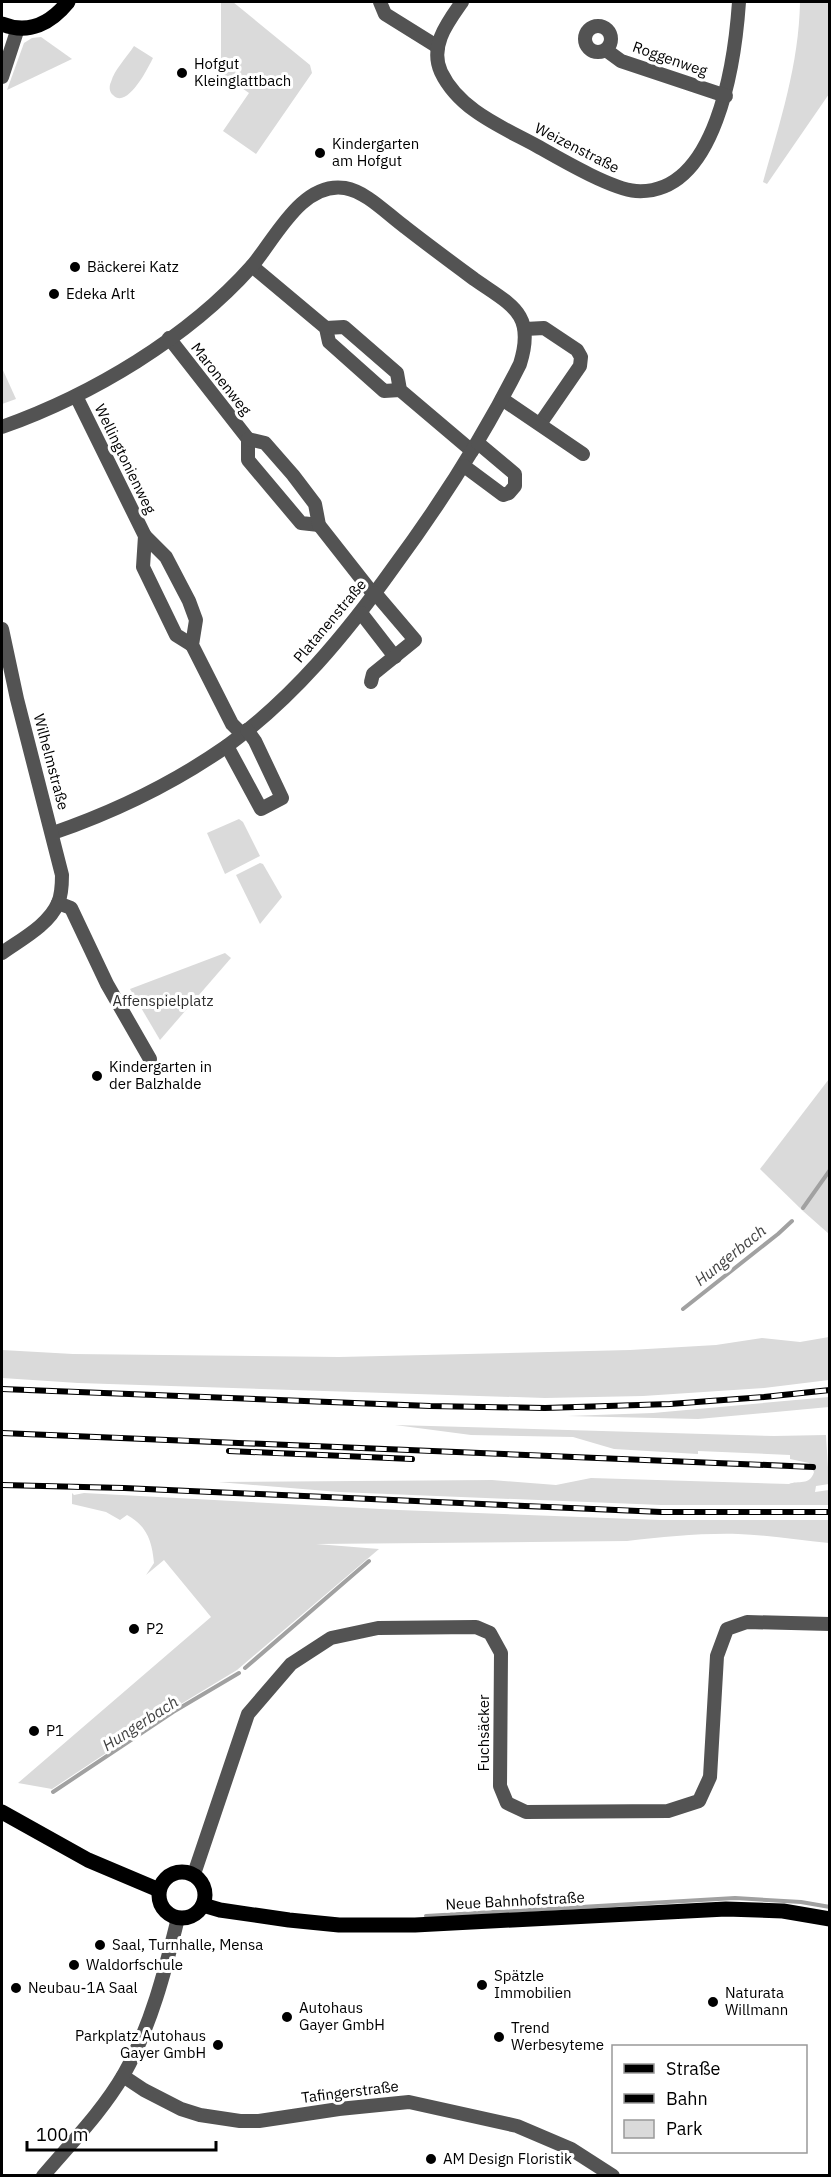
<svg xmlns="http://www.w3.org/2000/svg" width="831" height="2177" viewBox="0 0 831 2177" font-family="'IBM Plex Sans',sans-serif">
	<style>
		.green { fill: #dadada }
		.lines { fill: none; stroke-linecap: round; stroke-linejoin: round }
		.stream { stroke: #a1a1a1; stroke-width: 4 }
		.minor { stroke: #535353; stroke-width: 14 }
		.major { stroke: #000; stroke-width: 15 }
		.rail-casing { stroke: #000; stroke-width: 6 }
		.rail { stroke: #fff; stroke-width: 4; stroke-dasharray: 11; stroke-linecap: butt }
		.poi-dot { fill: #000; stroke: #fff; stroke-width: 2 }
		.labels { text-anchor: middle; stroke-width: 6; stroke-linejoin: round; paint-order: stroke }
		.street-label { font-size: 15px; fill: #000; stroke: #fff }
		.poi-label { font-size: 15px; fill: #000; stroke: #fff; text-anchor: start }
		.park-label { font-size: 15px; fill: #313131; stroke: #fff }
		.water-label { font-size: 16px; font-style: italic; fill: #424242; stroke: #fff }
	</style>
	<rect width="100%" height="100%" fill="#fff"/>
	<!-- green -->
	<g class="green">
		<polygon points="221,2 233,2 310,65 312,73 256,154 223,131 249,93 236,84 221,79"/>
		<path d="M800,2H829V94L767,184L763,182C780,122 799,64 800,2Z"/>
		<polygon points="41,37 72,59 7,90 24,43 32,38"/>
		<path d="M134,46L153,58C148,68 127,110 113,95C109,92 109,86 111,82C114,70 127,57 134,46Z"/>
		<polygon points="2,368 16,399 2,404"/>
		<polygon points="239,819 243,822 260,856 225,874 207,833"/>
		<polygon points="260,863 263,864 282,897 260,924 236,875"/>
		<polygon points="225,953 231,958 160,1040 130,989"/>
		<polygon points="829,1079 829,1234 803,1211 760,1169"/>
		<polygon points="829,1337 829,1380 764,1388 643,1396 545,1398 78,1383 2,1378 2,1350 73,1354 339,1357 630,1350 716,1345 762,1338 800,1342"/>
		<polygon points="829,1397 829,1407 698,1419 567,1416 653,1413"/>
		<path d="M395,1425L774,1436L826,1435L829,1484L816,1486L815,1492L829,1490V1505H661L339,1492L218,1482L492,1480L556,1485L591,1478L789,1484C798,1480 810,1486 814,1472L809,1463L790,1459V1455L698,1451V1454L614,1449L573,1437L471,1435Z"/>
		<path d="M72,1493L74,1495L84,1493L399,1510L660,1520H829V1543C799,1540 768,1535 738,1534C701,1533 664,1537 627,1541L316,1544L379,1549L237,1670L171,1710L52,1789L18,1783L211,1617L164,1560L146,1575L154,1563C152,1541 147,1526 127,1515L120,1520L106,1512L72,1504Z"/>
	</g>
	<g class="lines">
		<!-- stream -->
		<g class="stream">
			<polyline points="803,1208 830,1170"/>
			<polyline points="683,1309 778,1234 792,1221"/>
			<polyline points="245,1668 369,1561"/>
			<polyline points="53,1792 173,1712 239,1673"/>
			<polyline points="426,1916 735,1898 801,1902 830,1907"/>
		</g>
		<!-- minor -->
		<g class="minor">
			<polyline points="380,2 385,14 438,47"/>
			<path d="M462,2C448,22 429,46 441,72C459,110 502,127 537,146C560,159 611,189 636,191C717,196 735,60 739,2"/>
			<circle cx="598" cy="39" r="13"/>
			<polyline points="606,50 621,61 726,96"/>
			<polyline points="2,77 18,28"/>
			<polyline points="252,266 326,328 329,342 384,391 400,390"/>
			<polyline points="326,328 344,327 397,373 400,390 472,451"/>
			<polyline points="525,329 544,328 577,350 581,357 580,366 540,424"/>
			<polyline points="169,338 248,439 248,460 301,523 319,525"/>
			<polyline points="76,396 145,536 143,567 176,635 192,645"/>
			<polyline points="502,399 583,454"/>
			<path d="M2,427C92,395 188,338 252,266C275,239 302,181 345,188C367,192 387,214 405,227C428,245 451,262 474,279C511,305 536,313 520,364C484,436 441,503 393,568C346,634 293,698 227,746C174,783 114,812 53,833"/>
			<polyline points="248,439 265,443 293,475 315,504 319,525 374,595"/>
			<polyline points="464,466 503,495 509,493 515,486 515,474 478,443"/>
			<polyline points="145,536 166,557 189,601 196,620 192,645 232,724 242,734"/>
			<polyline points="361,613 395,657"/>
			<path d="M2,629L17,699L62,875C62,884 62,894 58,903C49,925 20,940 2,953"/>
			<polyline points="371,682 373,674 415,640 375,593"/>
			<polyline points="227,746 261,809 282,798 255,741 247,730"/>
			<polyline points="58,903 71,908 107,984 150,1059"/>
			<polyline points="194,1874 248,1714 291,1664 331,1638 378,1628 476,1627 490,1633 501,1653 500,1786 507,1803 526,1812 668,1811 699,1801 710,1777 717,1656 727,1629 747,1622 830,1624"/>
			<polyline points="123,2076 144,2090 181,2109 200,2115 240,2121 259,2121 339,2109 409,2102 517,2126 571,2149 613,2176"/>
			<path d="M43,2176C71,2143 102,2112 124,2074C151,2026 165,1971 178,1918"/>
		</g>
		<!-- major -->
		<g class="major">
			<path d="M2,24C29,35 51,23 68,2"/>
			<polyline points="2,1812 88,1860 159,1890"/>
			<circle cx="182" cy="1895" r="23"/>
			<polyline points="203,1905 220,1910 289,1920 339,1925 415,1925 726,1909 783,1911 830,1919"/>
		</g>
		<defs>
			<g id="rail">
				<polyline points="2,1389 430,1406 545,1408 670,1404 764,1397 830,1390"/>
				<polyline points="2,1433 813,1467"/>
				<polyline points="229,1451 412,1459"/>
				<polyline points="2,1485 124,1488 661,1512 830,1512"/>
			</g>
		</defs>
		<!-- rail casing -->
		<use href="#rail" class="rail-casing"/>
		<!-- rail -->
		<use href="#rail" class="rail"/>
	</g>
	<!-- markers -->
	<g class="poi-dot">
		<circle cx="182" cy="73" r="6"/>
		<circle cx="320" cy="153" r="6"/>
		<circle cx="75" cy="267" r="6"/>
		<circle cx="54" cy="294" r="6"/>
		<circle cx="97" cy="1076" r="6"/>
		<circle cx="134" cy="1629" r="6"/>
		<circle cx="34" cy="1731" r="6"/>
		<circle cx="100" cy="1945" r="6"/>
		<circle cx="74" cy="1965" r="6"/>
		<circle cx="482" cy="1985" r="6"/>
		<circle cx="16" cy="1988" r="6"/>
		<circle cx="713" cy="2002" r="6"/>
		<circle cx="287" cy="2017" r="6"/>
		<circle cx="499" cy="2037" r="6"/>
		<circle cx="218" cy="2045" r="6"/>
		<circle cx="431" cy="2159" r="6"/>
	</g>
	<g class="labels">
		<!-- street labels -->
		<g class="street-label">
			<text transform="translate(670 59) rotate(19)" y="5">Roggenweg</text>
			<text transform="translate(577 148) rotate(27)" y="5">Weizenstraße</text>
			<text transform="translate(221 379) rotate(52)" y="5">Maronenweg</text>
			<text transform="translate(125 459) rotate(64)" y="5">Wellingtonienweg</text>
			<text transform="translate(330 621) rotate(-50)" y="5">Platanenstraße</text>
			<text transform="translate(51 762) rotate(75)" y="5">Wilhelmstraße</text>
			<text transform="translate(484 1733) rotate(-90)" y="5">Fuchsäcker</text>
			<text transform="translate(515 1901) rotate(-3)" y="5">Neue Bahnhofstraße</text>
			<text transform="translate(350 2092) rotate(-7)" y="5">Tafingerstraße</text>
		</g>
		<!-- poi labels -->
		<g class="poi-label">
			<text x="194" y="69">Hofgut<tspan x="194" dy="17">Kleinglattbach</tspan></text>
			<text x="332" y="149">Kindergarten<tspan x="332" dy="17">am Hofgut</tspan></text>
			<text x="87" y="272">Bäckerei Katz</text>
			<text x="66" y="299">Edeka Arlt</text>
			<text x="109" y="1072">Kindergarten in<tspan x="109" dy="17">der Balzhalde</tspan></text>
			<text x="146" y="1634">P2</text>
			<text x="46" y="1736">P1</text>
			<text x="112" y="1950">Saal, Turnhalle, Mensa</text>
			<text x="86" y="1970">Waldorfschule</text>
			<text x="494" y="1981">Spätzle<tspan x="494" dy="17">Immobilien</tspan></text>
			<text x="28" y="1993">Neubau-1A Saal</text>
			<text x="725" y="1998">Naturata<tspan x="725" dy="17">Willmann</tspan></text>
			<text x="299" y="2013">Autohaus<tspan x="299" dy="17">Gayer GmbH</tspan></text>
			<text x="511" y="2033">Trend<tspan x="511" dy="17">Werbesyteme</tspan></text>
			<text x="206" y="2041" text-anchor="end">Parkplatz Autohaus<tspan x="206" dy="17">Gayer GmbH</tspan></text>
			<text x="443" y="2164">AM Design Floristik</text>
		</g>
		<!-- park labels -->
		<g class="park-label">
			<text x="163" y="1006">Affenspielplatz</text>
		</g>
		<!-- water labels -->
		<g class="water-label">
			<text transform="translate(730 1255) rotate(-39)" y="6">Hungerbach</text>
			<text transform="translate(140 1723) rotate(-33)" y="6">Hungerbach</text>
		</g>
	</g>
	<!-- border -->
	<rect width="831" height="2177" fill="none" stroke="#000000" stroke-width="6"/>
	<!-- legend -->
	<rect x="612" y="2045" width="195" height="108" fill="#ffffff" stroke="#999999" stroke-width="1.5"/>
	<rect x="624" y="2064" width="30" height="9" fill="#000000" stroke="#999999" stroke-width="1.5"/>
	<text x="666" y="2075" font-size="18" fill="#000000">Straße</text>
	<rect x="624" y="2094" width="30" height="9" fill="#000000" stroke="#999999" stroke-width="1.5"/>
	<text x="666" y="2105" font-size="18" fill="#000000">Bahn</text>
	<rect x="624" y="2120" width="30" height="18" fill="#dadada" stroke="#999999" stroke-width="1.5"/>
	<text x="666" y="2135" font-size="18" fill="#000000">Park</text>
	<!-- scale -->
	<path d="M27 2141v9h189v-9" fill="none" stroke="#000000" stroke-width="3"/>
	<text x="36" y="2141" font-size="18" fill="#000000" stroke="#ffffff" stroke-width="4.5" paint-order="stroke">100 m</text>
</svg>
